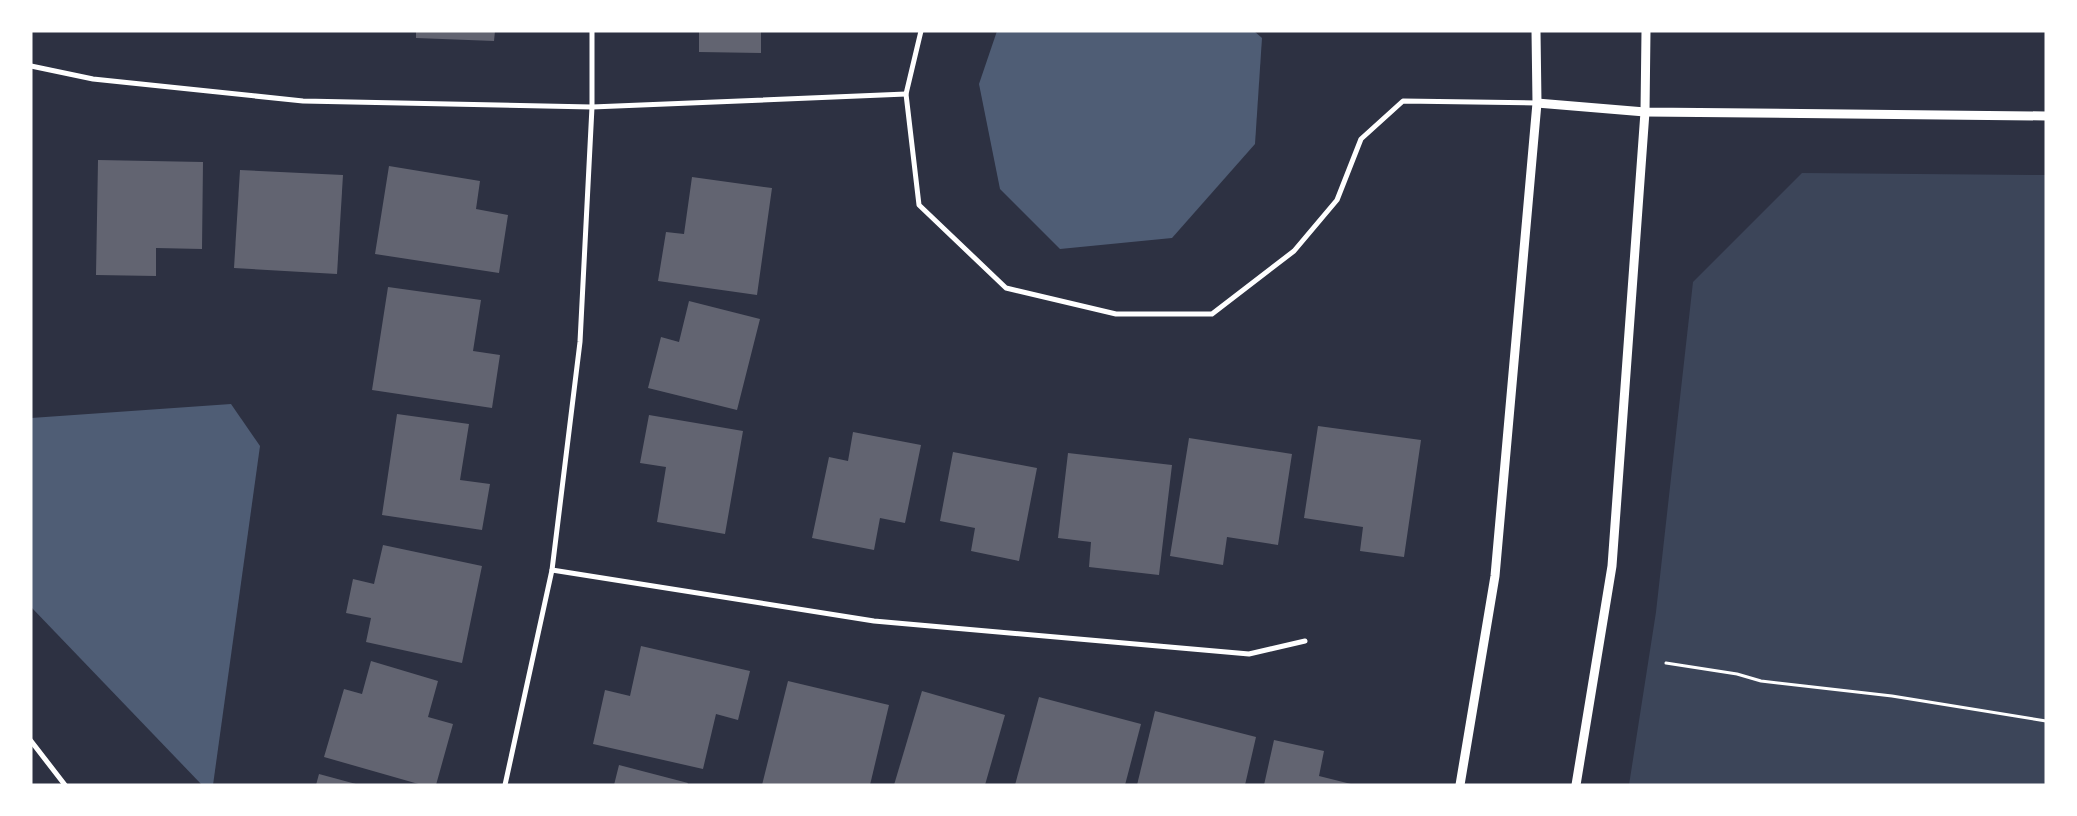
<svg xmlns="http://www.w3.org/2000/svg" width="2077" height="816" viewBox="0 0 2077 816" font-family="'Source Sans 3',sans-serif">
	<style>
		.green { fill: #3c4559 }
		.water { fill: #4f5d75 }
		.building { fill: #626471 }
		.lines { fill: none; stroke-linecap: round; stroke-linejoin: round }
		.path { stroke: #fff; stroke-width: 3 }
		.minor { stroke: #fff; stroke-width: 5 }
		.tertiary { stroke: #fff; stroke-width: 9 }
	</style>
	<rect width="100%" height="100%" fill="#2d3142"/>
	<!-- green -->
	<polygon class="green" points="1802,173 2046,175 2046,785 1629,785 1656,612 1693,282"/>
	<!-- water -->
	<g class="water">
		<polygon points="997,31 1254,31 1262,38 1255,144 1172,238 1060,249 1000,189 979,84"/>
		<polygon points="231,404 260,446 213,785 202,785 32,608 31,418"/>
	</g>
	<!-- building -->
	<g class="building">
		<polygon points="416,31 495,31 494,41 416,38"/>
		<polygon points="699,31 761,31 761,53 699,52"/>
		<polygon points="98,160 203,162 202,249 156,248 156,276 96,275"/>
		<polygon points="389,166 480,181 476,209 508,215 499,273 375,254"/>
		<polygon points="240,170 343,175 337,274 234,268"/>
		<polygon points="692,177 772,188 757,295 658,281 666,232 684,234"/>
		<polygon points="388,287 481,300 473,351 500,355 492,408 372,390"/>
		<polygon points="689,301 760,319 737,410 648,388 661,337 679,342"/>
		<polygon points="397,414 469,424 460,480 490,484 482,530 382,515"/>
		<polygon points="649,415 743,431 725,534 657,522 666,467 640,463"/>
		<polygon points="1318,426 1421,440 1404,557 1360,551 1363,527 1304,518"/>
		<polygon points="853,432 921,445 905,523 880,518 874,550 812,538 829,457 848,461"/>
		<polygon points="1189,438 1292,454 1278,545 1227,537 1223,565 1170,556"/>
		<polygon points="953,452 1037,468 1019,561 971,551 975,528 940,521"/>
		<polygon points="1068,453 1172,465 1159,575 1089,567 1091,542 1058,538"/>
		<polygon points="383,545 482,566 462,663 366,642 371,618 346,613 353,579 374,584"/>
		<polygon points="641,646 750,671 738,720 716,714 703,769 593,744 605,690 630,696"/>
		<polygon points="371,661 438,681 428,717 453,724 436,785 422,785 324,757 344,689 362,694"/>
		<polygon points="788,681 889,705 870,785 762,785"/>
		<polygon points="922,691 1005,715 985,785 894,785"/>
		<polygon points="1039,697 1141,724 1125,785 1015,785"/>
		<polygon points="1155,711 1256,737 1245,785 1137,785"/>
		<polygon points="1274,740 1324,751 1319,776 1355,785 1264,785"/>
		<polygon points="619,765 688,783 687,785 614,785"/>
		<polygon points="319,774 356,784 356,785 316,785"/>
	</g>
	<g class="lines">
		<!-- path -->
		<polyline class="path" points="1666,663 1737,674 1761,681 1892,696 2046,721"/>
		<!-- minor -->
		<g class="minor">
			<polyline points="921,31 906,94 919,205 1006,288 1116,314 1212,314 1294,251 1337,200 1361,139 1403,101 1537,103"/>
			<polyline points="31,66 93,79 303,101 592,107 906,94"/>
			<polyline points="552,570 874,621 1249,654 1305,641"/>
			<polyline points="31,741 65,785"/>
			<polyline points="505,785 552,570 580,342 592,107 592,31"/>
		</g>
		<!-- tertiary -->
		<g class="tertiary">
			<polyline points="1537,103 1645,112 2046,116"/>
			<polyline points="1460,785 1495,576 1537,103 1536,31"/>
			<polyline points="1576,785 1612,566 1645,112 1646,31"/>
		</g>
	</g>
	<!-- border -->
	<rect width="2077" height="816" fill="none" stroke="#ffffff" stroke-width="65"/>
</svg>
